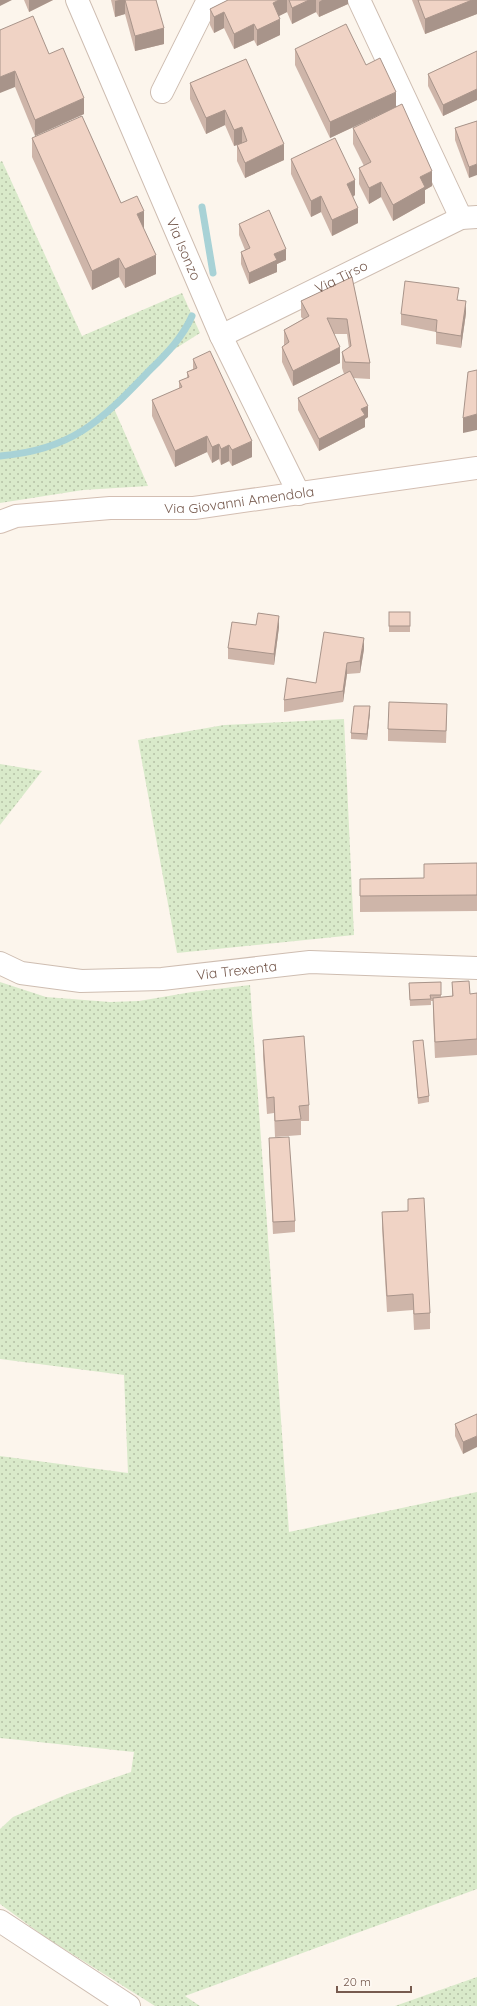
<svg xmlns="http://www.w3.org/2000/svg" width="477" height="2006" viewBox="0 0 477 2006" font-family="Quicksand,sans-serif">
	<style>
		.grass { fill: url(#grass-dots) }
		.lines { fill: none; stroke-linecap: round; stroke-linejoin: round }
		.stream { stroke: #a8d2d6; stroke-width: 7 }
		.street-casing { stroke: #cebdb1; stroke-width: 24 }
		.secondary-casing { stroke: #d3beb2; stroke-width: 24 }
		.street { stroke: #fff; stroke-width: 22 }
		.secondary { stroke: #fff; stroke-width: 22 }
		.wall { fill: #ceb5a9 }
		.shaded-wall { fill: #a8948a }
		.building { fill: #f0d3c5; stroke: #a8948a }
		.labels { text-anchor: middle; stroke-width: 4; stroke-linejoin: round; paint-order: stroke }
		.street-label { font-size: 14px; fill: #775b4f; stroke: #fef9f3 }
	</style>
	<defs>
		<pattern id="grass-dots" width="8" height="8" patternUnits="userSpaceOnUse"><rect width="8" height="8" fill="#d9eaca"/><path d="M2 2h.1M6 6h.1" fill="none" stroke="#b5c1a6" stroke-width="1.8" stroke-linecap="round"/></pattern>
	</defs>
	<rect width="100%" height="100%" fill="#fcf5ec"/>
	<!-- grass -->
	<g class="grass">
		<polygon points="2,161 82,336 182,293 200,333 159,359 112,404 148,486 83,490 0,503 0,162"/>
		<polygon points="344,719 354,935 177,953 138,740 224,725"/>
		<polygon points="0,764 42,771 0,825"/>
		<polygon points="0,982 46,997 110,1002 139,1001 192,992 250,985 289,1532 477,1492 477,1889 185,1996 200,2006 155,2006 45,1937 0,1904 0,1829 13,1817 70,1793 131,1772 134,1752 0,1738 0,1456 128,1473 124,1375 0,1359"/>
		<polygon points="477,1977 477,2006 395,2006"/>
	</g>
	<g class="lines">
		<!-- stream -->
		<g class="stream">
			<polyline points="202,207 213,273"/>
			<path d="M0,456C71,450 100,422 147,373C164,356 182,339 192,316"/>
		</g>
		<defs>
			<g id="street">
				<path id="s1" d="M77,0L221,336L299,494"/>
				<polyline points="359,0 461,218"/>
				<polyline points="162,92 205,6 219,0"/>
				<path id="s2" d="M221,336L461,218L477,217"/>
				<path id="s3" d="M0,963L21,973L81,981L162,979L310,962L477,968"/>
				<polyline points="0,1921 129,2006"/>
			</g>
			<g id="secondary">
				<path id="s4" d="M0,522L16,516L110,508H194L477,468"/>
			</g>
		</defs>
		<!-- street casing -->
		<use href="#street" class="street-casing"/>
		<!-- secondary casing -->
		<use href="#secondary" class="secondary-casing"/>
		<!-- street -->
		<use href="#street" class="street"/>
		<!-- secondary -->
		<use href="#secondary" class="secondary"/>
	</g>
	<!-- wall -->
	<g class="wall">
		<polygon points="24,0 53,0 29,12"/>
		<polygon points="111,0 156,0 164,44 135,51 125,14 115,17"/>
		<polygon points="228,0 348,0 348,4 319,17 316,12 292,24 287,12 279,16 280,35 257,46 254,40 234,49 224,28 214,33 210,25 210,9"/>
		<polygon points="412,0 477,0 477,14 425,34"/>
		<polygon points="0,30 84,114 35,136 15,87"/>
		<polygon points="295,49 366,65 396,107 432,186 425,190 425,203 393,221 381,197 369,204 359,184 359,168 364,166 353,144 353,128 394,108 330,138 295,65"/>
		<polygon points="477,51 477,100 443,116 428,86 428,74"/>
		<polygon points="246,59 284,160 245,178 237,161 237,145 242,143 234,146 225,125 206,134 190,99 190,83"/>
		<polygon points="477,121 469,178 455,140 455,128"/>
		<polygon points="32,138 121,203 156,274 125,288 119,277 92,290 32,157"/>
		<polygon points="291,159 355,195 353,197 358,223 332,236 321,212 311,217 291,174"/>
		<polygon points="239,224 286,260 277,264 277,272 249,284 241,264 241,252 245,250 239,235"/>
		<polygon points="352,277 370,363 370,379 353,378 368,417 365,419 365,427 319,451 298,410 298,398 344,374 342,368 342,352 349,348 347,334 334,334 340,363 293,386 282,362 282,347 284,345 284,330 303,319 301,317 301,301"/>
		<polygon points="458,300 466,313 461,348 436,344 436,332 401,325 401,314"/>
		<polygon points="193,359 252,457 232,466 229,461 221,465 219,459 212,463 207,452 175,467 152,416 152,400 179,389 179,381 187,378 187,372 193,369"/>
		<rect x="389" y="612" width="21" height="20"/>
		<polygon points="256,625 279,627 274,665 228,659 228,648"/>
		<polygon points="364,649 360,673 347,674 343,702 284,712 284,700 316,683"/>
		<polygon points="370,712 367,740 351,739 351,733"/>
		<polygon points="447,716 446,743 388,741 388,729"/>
		<polygon points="477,863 477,911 360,912 360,879 424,878"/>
		<polygon points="441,982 441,997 452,996 452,982 470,994 477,993 477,1055 435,1058 433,1013 433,1001 431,1001 431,1005 410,1006 409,983"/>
		<polygon points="263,1040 309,1105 309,1121 301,1121 301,1135 275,1137 274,1113 267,1114 263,1056"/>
		<polygon points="413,1041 429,1096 429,1102 418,1104"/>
		<polygon points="269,1138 295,1221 295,1232 273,1234 269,1149"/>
		<polygon points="408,1199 430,1313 430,1329 414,1330 413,1310 387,1312 382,1228 382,1212 408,1211"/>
		<polygon points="477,1414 463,1454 455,1436 455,1424"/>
	</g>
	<!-- shaded-wall -->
	<g class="shaded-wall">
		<polygon points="0,0 12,0 0,6"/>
		<polygon points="29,0 53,0 29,12"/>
		<polygon points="119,0 125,0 125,14 115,17 115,1"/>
		<polygon points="279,0 287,0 287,12 273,19 273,3"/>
		<polygon points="309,0 316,0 316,12 292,24 292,8"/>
		<polygon points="322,0 348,0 348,4 319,17 319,2"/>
		<polygon points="472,0 477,0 477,14 425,34 425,19"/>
		<polygon points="224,12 224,28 214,33 214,17"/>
		<polygon points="280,19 280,35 257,46 257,30"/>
		<polygon points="254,24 254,40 234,49 234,34"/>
		<polygon points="164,28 164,44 135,51 135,36"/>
		<polygon points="15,71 15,87 0,93 0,77"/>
		<polygon points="477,89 477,100 443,116 443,105"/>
		<polygon points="396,92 396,107 330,138 330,122"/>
		<polygon points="84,98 84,114 35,136 35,120"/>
		<polygon points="225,110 225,125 206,134 206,118"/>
		<polygon points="242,127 242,143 234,146 234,130"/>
		<polygon points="284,144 284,160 245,178 245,163"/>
		<polygon points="477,164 477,175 469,178 469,167"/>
		<polygon points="432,171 432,186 425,190 425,203 393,221 393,205 420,177"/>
		<polygon points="355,180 355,195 347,200 347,184"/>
		<polygon points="381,182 381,197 369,204 369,188"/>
		<polygon points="321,196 321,212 311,217 311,201"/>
		<polygon points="358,208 358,223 332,236 332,220"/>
		<polygon points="144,211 144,230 137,214"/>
		<polygon points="286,249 286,260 277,264 277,272 249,284 249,273 274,254"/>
		<polygon points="156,255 156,274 125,288 125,269"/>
		<polygon points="119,258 119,277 92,290 92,271"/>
		<polygon points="466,301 466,313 461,348 461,336"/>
		<polygon points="340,347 340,363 293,386 293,371"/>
		<polygon points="368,406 368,417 365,419 365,427 319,451 319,439 361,409"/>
		<polygon points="477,414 477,430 463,433 463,418"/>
		<polygon points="207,436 207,452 175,467 175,451"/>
		<polygon points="252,441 252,457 232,466 232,450"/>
		<polygon points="219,444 219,459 212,463 212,447"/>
		<polygon points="229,445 229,461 221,465 221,449"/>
		<polygon points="279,616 279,627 274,665 274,654"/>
		<polygon points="364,638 364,649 360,673 360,661"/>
		<polygon points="347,663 347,674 343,702 343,691"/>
		<polygon points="370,706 370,712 367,740 367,734"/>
		<polygon points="477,1436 477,1447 463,1454 463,1442"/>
	</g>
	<!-- building -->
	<g class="building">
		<polygon points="125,0 156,0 164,28 135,36"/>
		<polygon points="228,0 279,0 273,3 280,19 257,30 254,24 234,34 224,12 214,17 210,9"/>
		<polygon points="289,0 309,0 292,8"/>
		<polygon points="418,0 472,0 425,19"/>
		<polygon points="33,16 49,54 63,48 84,98 35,120 15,71 0,77 0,30"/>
		<polygon points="346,24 366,65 380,58 396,92 330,122 295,49"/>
		<polygon points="477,51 477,89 443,105 428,74"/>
		<polygon points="246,59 284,144 245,163 237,145 247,141 242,127 234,130 225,110 206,118 190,83"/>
		<polygon points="402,104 432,171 420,177 425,187 393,205 381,182 369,188 359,168 371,162 353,128"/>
		<polygon points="82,116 121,203 137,196 144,211 137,214 156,255 125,269 119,258 92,271 32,138"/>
		<polygon points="477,121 477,164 469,167 455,128"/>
		<polygon points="335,138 355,180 347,184 358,208 332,220 321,196 311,201 291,159"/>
		<polygon points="269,210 286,249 274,254 277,260 249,273 241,252 250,248 239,224"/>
		<polygon points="352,277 370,363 345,362 342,352 351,346 347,319 327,318 340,347 293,371 282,347 289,342 284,330 309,316 301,301"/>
		<polygon points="405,281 459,288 457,300 466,301 461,336 436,332 437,320 401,314"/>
		<polygon points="210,351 252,441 232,450 229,445 221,449 219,444 212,447 207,436 175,451 152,400 182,387 179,381 189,377 187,372 197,368 193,359"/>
		<polygon points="477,370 477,414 463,418 468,372"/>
		<polygon points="350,371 368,406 361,409 365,415 319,439 298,398"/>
		<rect x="389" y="612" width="21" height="14"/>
		<polygon points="258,613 279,616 274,654 228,648 232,622 256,625"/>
		<polygon points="324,632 364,638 360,661 347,663 343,691 284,700 287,678 316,683"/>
		<polygon points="389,702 447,704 446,731 388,729"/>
		<polygon points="354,706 370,706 367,734 351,733"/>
		<polygon points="477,863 477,895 360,896 360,879 424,878 424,864"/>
		<polygon points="469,981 470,994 477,993 477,1039 435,1042 433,998 453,996 452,982"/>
		<polygon points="441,982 441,995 430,995 431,999 410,1000 409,983"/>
		<polygon points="304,1036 309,1105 299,1106 301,1119 275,1121 274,1097 267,1098 263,1040"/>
		<polygon points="423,1040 429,1096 418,1098 413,1041"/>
		<polygon points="289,1137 295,1221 273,1222 269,1138"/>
		<polygon points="424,1198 430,1313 414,1314 413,1294 387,1296 382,1212 408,1211 408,1199"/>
		<polygon points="477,1414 477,1436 463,1442 455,1424"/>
	</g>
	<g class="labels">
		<!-- street labels -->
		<g class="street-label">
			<text dy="5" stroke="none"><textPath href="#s1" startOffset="271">Via Isonzo</textPath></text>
			<text dy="5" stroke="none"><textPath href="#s2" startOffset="134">Via Tirso</textPath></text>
			<text dy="5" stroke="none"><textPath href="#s4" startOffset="241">Via Giovanni Amendola</textPath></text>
			<text dy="5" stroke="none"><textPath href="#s3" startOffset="240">Via Trexenta</textPath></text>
		</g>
	</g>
	<!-- scale -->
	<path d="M337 1986v6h74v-6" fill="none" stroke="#775b4f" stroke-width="2"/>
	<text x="343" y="1986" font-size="12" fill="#775b4f" stroke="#fef9f3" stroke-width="3" paint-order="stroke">20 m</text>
</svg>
